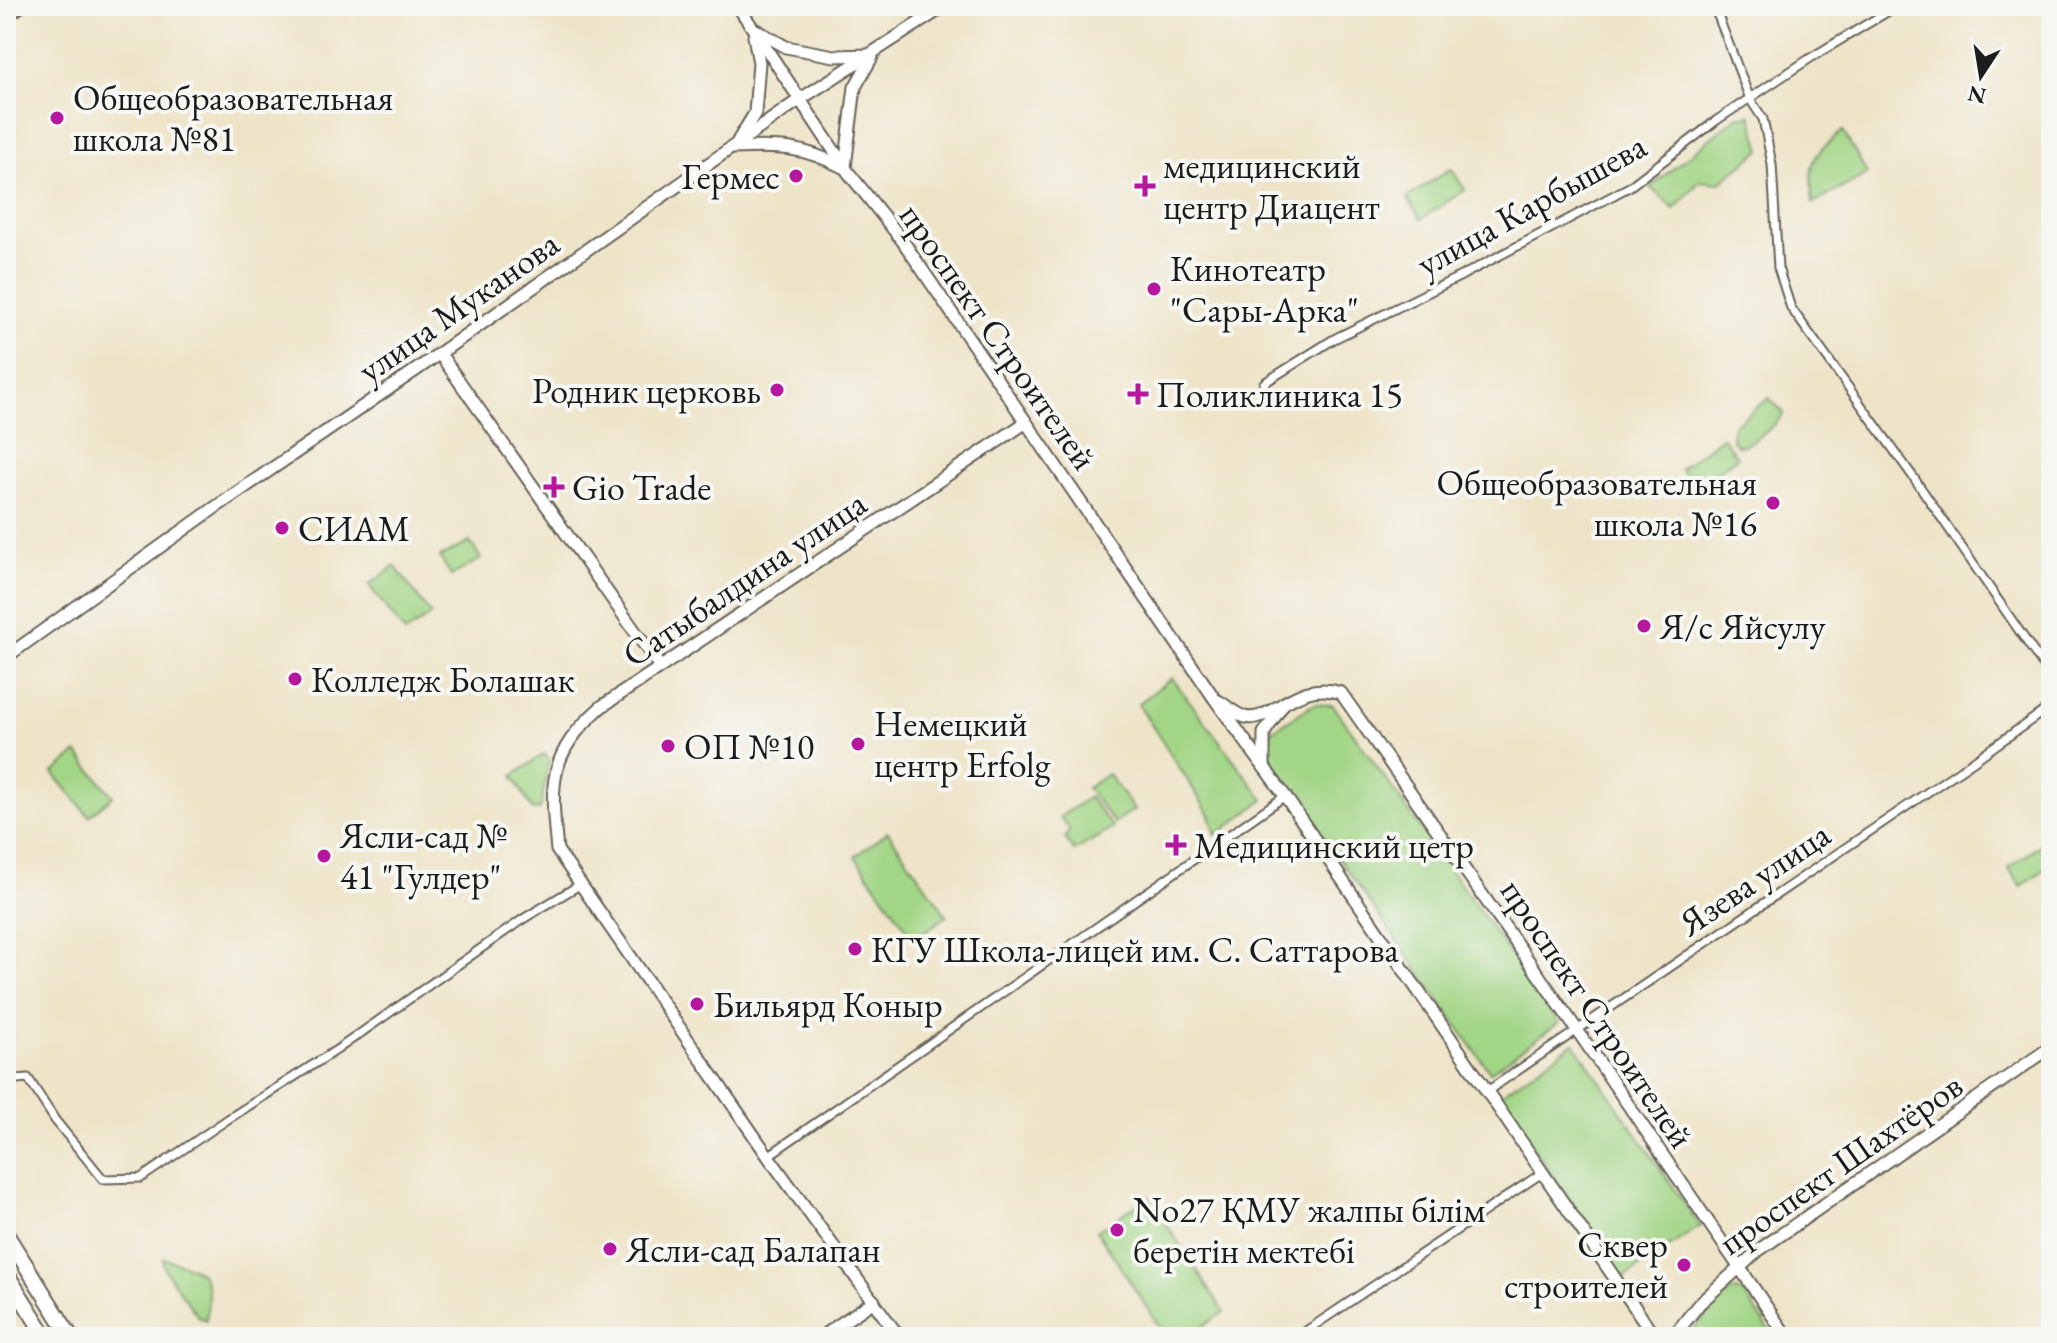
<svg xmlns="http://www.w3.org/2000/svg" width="2057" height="1343" viewBox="0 0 2057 1343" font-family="'EB Garamond',serif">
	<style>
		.green { fill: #a2d585; stroke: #5f7850; stroke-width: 2 }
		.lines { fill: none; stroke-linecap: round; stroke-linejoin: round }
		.street-casing { stroke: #666258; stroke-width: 11 }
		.secondary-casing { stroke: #666258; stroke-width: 15 }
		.highway-casing { stroke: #666258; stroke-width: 18 }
		.street { stroke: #fff; stroke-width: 7 }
		.secondary { stroke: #fff; stroke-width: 11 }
		.highway { stroke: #fff; stroke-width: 14 }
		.poi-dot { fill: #b5179e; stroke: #f6f6f2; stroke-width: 3 }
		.labels { text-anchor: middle; stroke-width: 8; stroke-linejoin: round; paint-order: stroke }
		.poi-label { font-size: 36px; fill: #1c1c1c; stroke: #f6f6f2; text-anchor: start }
		.street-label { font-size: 36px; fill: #1c1c1c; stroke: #f6f6f2 }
	</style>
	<rect width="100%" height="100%" fill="#f6f6f2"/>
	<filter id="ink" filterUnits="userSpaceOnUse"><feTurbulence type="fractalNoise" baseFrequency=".0125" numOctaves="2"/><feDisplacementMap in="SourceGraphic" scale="16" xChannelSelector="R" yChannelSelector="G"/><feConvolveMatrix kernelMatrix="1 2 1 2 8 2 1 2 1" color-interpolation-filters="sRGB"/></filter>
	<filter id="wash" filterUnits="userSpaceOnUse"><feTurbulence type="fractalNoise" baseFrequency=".006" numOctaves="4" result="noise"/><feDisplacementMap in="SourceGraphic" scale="32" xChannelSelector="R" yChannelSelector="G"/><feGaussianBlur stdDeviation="1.8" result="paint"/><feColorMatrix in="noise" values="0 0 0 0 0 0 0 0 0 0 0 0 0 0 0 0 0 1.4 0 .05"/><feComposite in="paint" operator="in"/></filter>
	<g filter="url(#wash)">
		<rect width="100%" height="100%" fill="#eee4c8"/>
		<!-- green -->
		<g class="green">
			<polygon points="1751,115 1761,150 1719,183 1700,181 1674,209 1650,187 1737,117"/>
			<path d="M1843,131L1867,174L1813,204C1809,161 1810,157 1843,131Z"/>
			<polygon points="1451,168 1465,190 1421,219 1407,198"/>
			<path d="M1769,398L1784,413C1775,426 1754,444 1738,446L1732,440L1733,426Z"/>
			<polygon points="1722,437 1737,457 1695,488 1680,469"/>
			<polygon points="470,542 481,559 451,576 440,557"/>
			<polygon points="395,566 431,615 405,633 369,585"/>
			<polygon points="1172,678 1264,800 1216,835 1210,815 1138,704"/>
			<polygon points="1314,704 1333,705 1559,1023 1490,1072 1272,764 1266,747 1272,731"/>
			<polygon points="77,753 113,796 89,816 53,773"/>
			<polygon points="544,754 549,759 540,810 532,809 513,776"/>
			<polygon points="1108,774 1134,810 1114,823 1087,788"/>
			<polygon points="1089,797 1113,828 1074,851 1065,838 1070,830 1060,817"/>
			<polygon points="888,832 947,916 914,939 855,856"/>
			<polygon points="2042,844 2051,857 2051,865 2021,886 2008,868"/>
			<polygon points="1574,1043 1700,1226 1623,1278 1498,1096"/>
			<polygon points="1149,1197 1224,1312 1186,1337 1166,1337 1097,1231"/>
			<path d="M163,1258C206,1270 212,1274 206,1320L198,1317L167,1273L163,1265Z"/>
			<polygon points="1731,1290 1744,1293 1774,1337 1686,1337"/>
		</g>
	</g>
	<g filter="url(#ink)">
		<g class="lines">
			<defs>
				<g id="street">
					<polyline points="1711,6 1718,16 1750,99 1763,119 1772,164 1778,268 1791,308 1914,478 2051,677"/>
					<polyline points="6,19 24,6"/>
					<polyline points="1264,383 1334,339 1463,275 1629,187 1717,120 1812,57 1897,6"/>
					<polyline points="6,1080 28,1078 55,1120 103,1179 141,1178 228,1119 338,1049 523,919 581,884"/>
					<polyline points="1486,1092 1972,762 2051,706"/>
					<polyline points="768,1156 1285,796"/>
					<polyline points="1297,1337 1542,1173"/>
				</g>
				<g id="secondary">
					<polyline points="738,6 848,172 902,240 1214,698 1285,796 1655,1337"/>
					<polyline points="756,30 786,47 834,56 870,55"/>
					<polyline points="738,141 755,113 759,63 754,36"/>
					<path d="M734,148C781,146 802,146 845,168"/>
					<polyline points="845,167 855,87 872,57"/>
					<polyline points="440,354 660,667"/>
					<polyline points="6,657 213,509 416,370 799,100 945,6"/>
					<path d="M1218,701C1226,705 1236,715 1245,717C1272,724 1295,678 1341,693L1577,1030L1787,1337"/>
					<polyline points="1264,767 1264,733 1282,706"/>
					<polyline points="821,1337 874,1301"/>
					<path d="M899,1337L768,1156L557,850C550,783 548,754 601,707L1025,423"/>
					<polyline points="1673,1337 1699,1304 1759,1250 2051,1047"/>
				</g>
				<g id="highway">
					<polyline points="6,1234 71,1337"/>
					<polyline points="6,1273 46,1337"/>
				</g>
			</defs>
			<!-- street casing -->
			<use href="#street" class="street-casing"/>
			<!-- secondary casing -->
			<use href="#secondary" class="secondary-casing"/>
			<!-- highway casing -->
			<use href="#highway" class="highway-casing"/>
			<!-- street -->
			<use href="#street" class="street"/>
			<!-- secondary -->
			<use href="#secondary" class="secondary"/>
			<!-- highway -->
			<use href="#highway" class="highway"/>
		</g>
	</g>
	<!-- markers -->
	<g class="poi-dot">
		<circle cx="57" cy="118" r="8"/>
		<circle cx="796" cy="176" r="8"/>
		<path d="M1141 174h8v8h8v8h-8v8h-8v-8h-8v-8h8z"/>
		<circle cx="1154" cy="289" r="8"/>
		<circle cx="777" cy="390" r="8"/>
		<path d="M1134 382h8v8h8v8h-8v8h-8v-8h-8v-8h8z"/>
		<path d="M550 475h8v8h8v8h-8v8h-8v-8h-8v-8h8z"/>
		<circle cx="1773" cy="503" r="8"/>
		<circle cx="282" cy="528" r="8"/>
		<circle cx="1644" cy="626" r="8"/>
		<circle cx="295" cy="679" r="8"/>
		<circle cx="858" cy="744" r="8"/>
		<circle cx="668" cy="746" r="8"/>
		<path d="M1172 833h8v8h8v8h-8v8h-8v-8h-8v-8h8z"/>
		<circle cx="324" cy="856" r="8"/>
		<circle cx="855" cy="949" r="8"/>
		<circle cx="697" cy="1004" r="8"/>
		<circle cx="1117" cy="1230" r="8"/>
		<circle cx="610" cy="1249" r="8"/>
		<circle cx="1684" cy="1265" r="8"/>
	</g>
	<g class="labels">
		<!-- poi labels -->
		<g class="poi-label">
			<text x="73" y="110">Общеобразовательная<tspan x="73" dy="41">школа №81</tspan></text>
			<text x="1163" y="178">медицинский<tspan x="1163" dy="41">центр Диацент</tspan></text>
			<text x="780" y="189" text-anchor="end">Гермес</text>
			<text x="1170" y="281">Кинотеатр<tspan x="1170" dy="41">"Сары-Арка"</tspan></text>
			<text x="761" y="403" text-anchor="end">Родник церковь</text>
			<text x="1156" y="407">Поликлиника 15</text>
			<text x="1757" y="495" text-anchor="end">Общеобразовательная<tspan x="1757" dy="41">школа №16</tspan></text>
			<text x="572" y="500">Gio Trade</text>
			<text x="298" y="541">СИАМ</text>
			<text x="1660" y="639">Я/c Яйсулу</text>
			<text x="311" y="692">Колледж Болашак</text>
			<text x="874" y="736">Немецкий<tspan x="874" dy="41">центр Erfolg</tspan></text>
			<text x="684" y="759">ОП №10</text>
			<text x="340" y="848">Ясли-сад №<tspan x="340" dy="41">41 "Гулдер"</tspan></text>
			<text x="1194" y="858">Медицинский цетр</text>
			<text x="871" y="962">КГУ Школа-лицей им. С. Саттарова</text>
			<text x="713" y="1017">Бильярд Коныр</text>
			<text x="1133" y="1222">No27 ҚМУ жалпы білім<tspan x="1133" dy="41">беретін мектебі</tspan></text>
			<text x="1668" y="1257" text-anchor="end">Сквер<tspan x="1668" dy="41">строителей</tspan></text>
			<text x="626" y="1262">Ясли-сад Балапан</text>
		</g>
		<!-- street labels -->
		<g class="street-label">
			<text transform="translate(1531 204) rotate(-29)" y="13">улица Карбышева</text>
			<text transform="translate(458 306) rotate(-35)" y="13">улица Муканова</text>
			<text transform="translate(999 336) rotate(55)" y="13">проспект Строителей</text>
			<text transform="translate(744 578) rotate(-34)" y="13">Сатыбалдина улица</text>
			<text transform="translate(1754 878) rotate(-34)" y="13">Язева улица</text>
			<text transform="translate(1598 1013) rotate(56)" y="13">проспект Строителей</text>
			<text transform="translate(1840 1163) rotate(-35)" y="13">проспект Шахтёров</text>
		</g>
	</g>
	<!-- margin -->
	<rect width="2057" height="1343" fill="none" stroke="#f6f6f2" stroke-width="32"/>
	<!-- north arrow -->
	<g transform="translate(1981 76) rotate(192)" stroke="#f6f6f2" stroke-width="6" paint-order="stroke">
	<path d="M0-6L14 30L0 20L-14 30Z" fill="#1c1c1c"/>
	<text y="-12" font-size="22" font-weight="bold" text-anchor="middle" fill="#1c1c1c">N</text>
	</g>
</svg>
